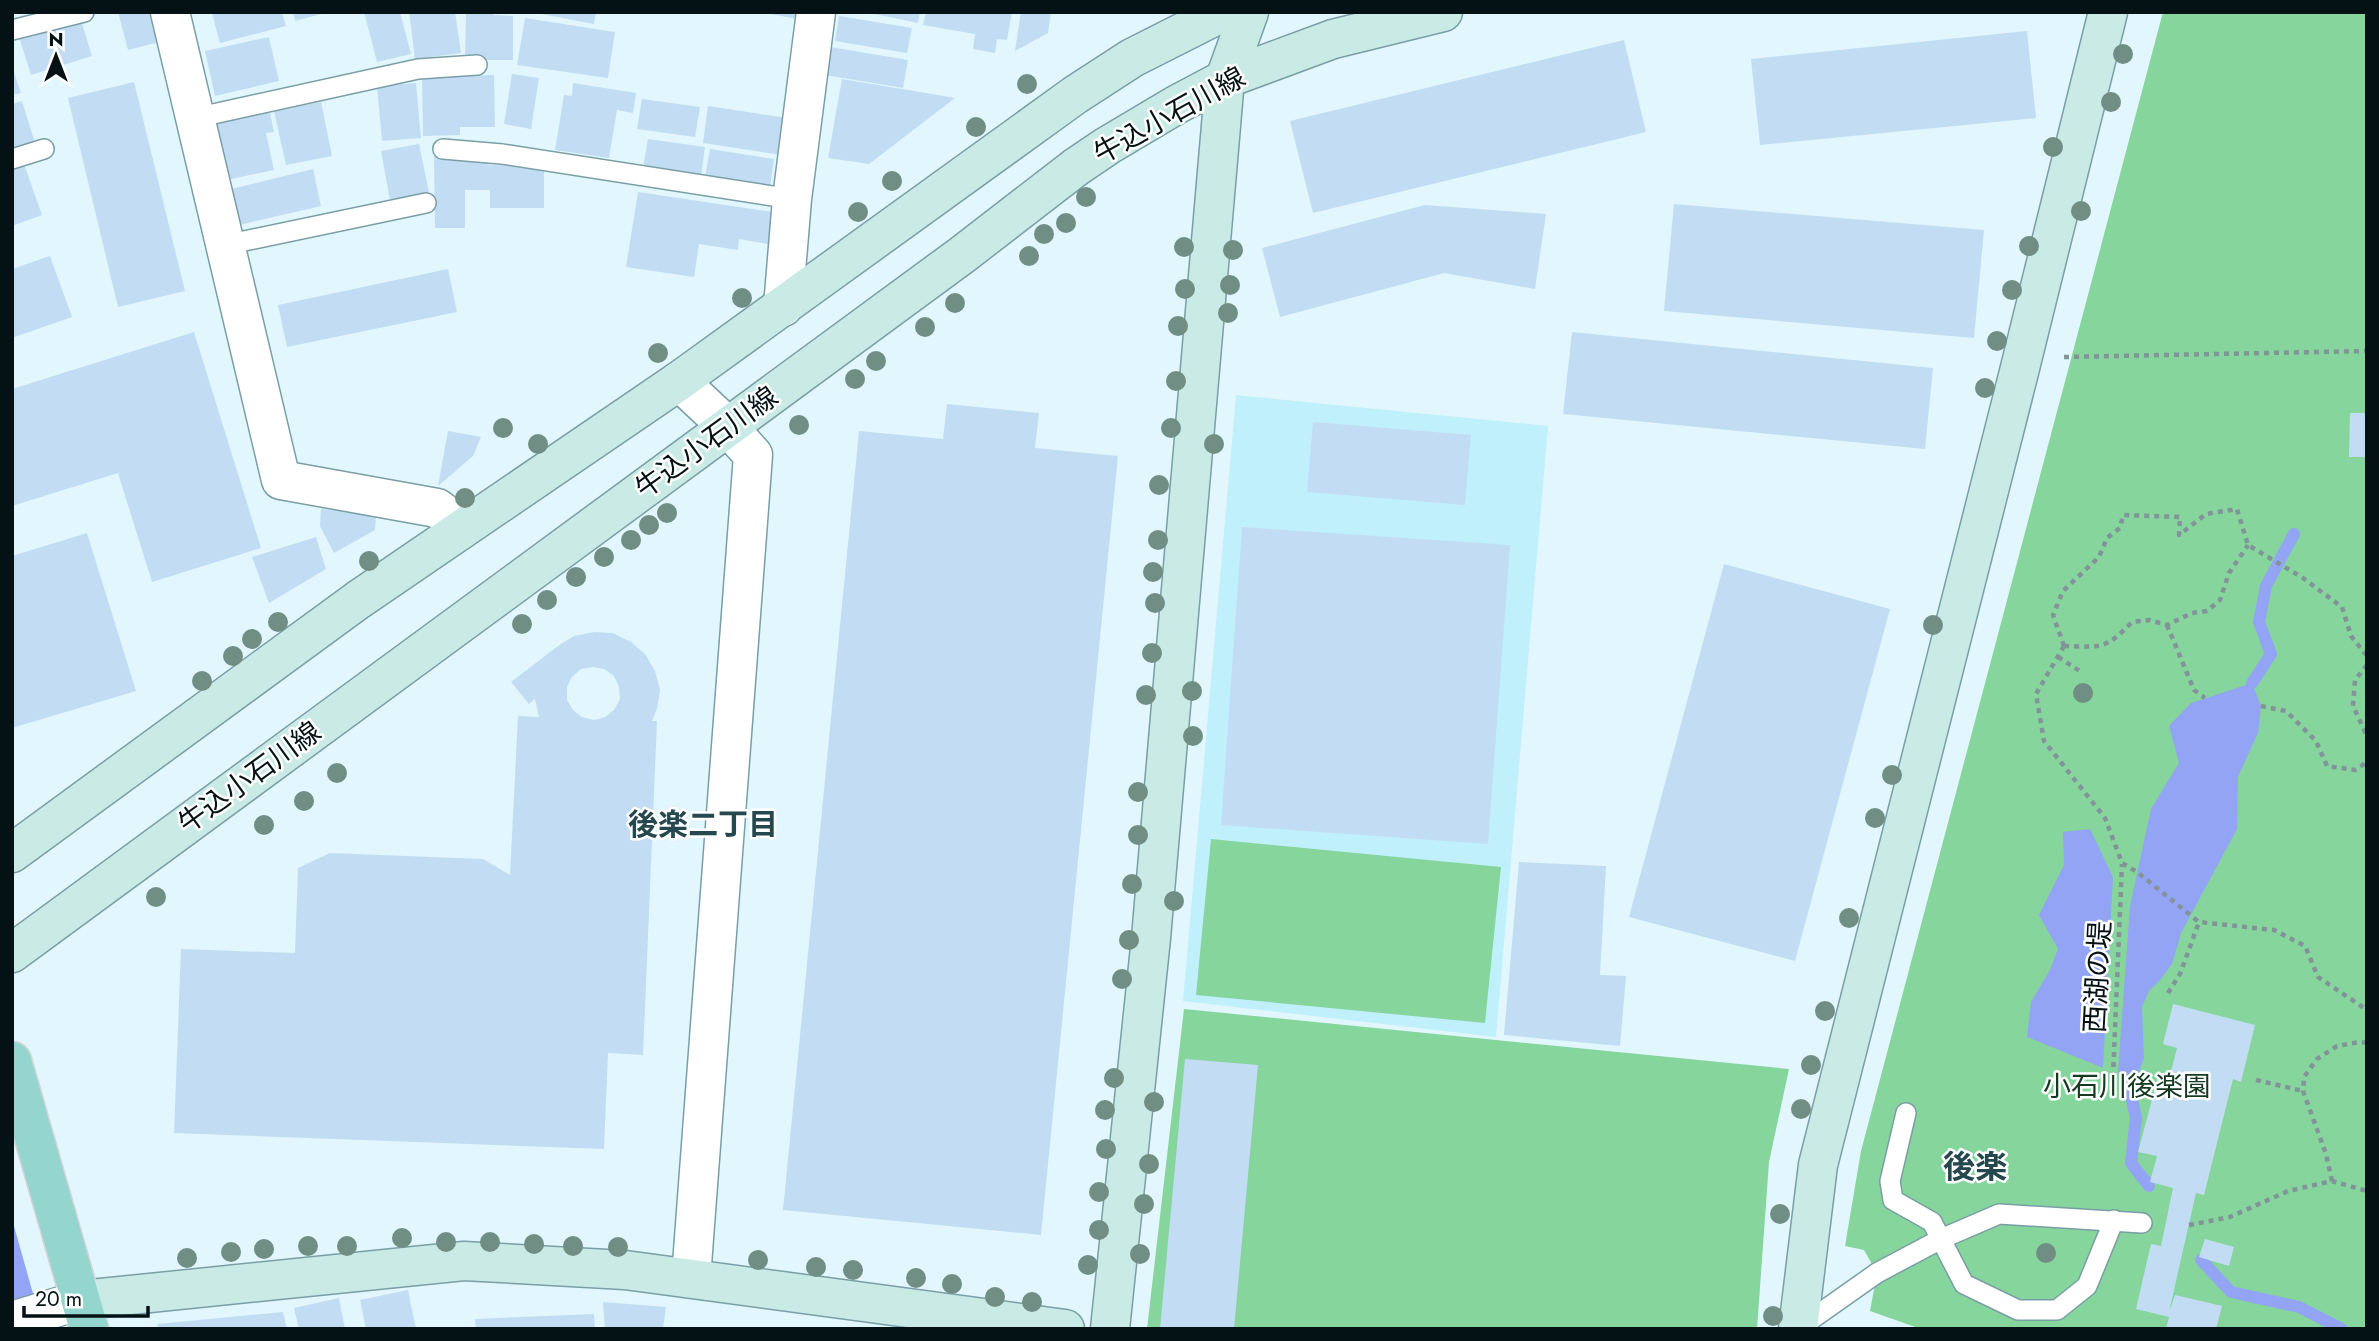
<svg xmlns="http://www.w3.org/2000/svg" width="2379" height="1341" viewBox="0 0 2379 1341" font-family="Jost,'Noto Sans JP',sans-serif">
	<style>
		.built { fill: #c0f0fb }
		.green { fill: #85d59d }
		.water { fill: #93a4f4 }
		.lines { fill: none; stroke-linecap: round; stroke-linejoin: round }
		.stream { stroke: #93a4f4; stroke-width: 12 }
		.building { fill: #c2ddf3; fill-rule: evenodd }
		.lane-casing { stroke: #7a9ea6; stroke-width: 22 }
		.street-casing { stroke: #7a9ea6; stroke-width: 41 }
		.secondary-casing { stroke: #7a9ea6; stroke-width: 41 }
		.primary-casing { stroke: #d2d4d5; stroke-width: 41 }
		.path { stroke: #829499; stroke-width: 4.5; stroke-dasharray: 5 5; stroke-linecap: butt }
		.lane { stroke: #fff; stroke-width: 19 }
		.street { stroke: #fff; stroke-width: 38 }
		.secondary { stroke: #caeae6; stroke-width: 38 }
		.primary { stroke: #94d6cd; stroke-width: 38 }
		.tree { fill: #718e84 }
		.labels { text-anchor: middle; stroke-width: 5; stroke-linejoin: round; paint-order: stroke }
		.street-label { font-size: 28px; fill: #051215; stroke: #fff }
		.park-label { font-size: 28px; fill: #153921; stroke: #fff }
		.neighbourhood-label { font-size: 30px; font-weight: bold; fill: #25474e; stroke: #fff }
		.quarter-label { font-size: 32px; font-weight: bold; fill: #25474e; stroke: #fff }
	</style>
	<rect width="100%" height="100%" fill="#e1f7fd"/>
	<!-- built -->
	<polygon class="built" points="1236,395 1548,426 1496,1037 1183,1001"/>
	<!-- green -->
	<g class="green">
		<polygon points="2163,12 2367,12 2367,1329 1921,1329 1870,1311 1877,1273 1864,1250 1845,1246 1861,1151"/>
		<polygon points="1211,839 1501,867 1485,1023 1196,995"/>
		<polygon points="1184,1009 1789,1069 1769,1162 1757,1329 1147,1329"/>
	</g>
	<!-- water -->
	<g class="water">
		<polygon points="2252,683 2261,706 2258,733 2238,777 2237,829 2181,933 2172,964 2160,980 2149,991 2142,1007 2144,1058 2137,1077 2128,1084 2118,1072 2130,906 2151,809 2179,763 2169,726 2191,703"/>
		<polygon points="2090,829 2113,877 2103,1068 2027,1037 2031,1002 2050,970 2058,949 2039,915 2064,865 2063,832"/>
		<polygon points="12,1219 43,1329 12,1329"/>
	</g>
	<g class="lines">
		<!-- stream -->
		<g class="stream">
			<polyline points="2252,683 2271,654 2259,622 2266,586 2294,534"/>
			<polyline points="2128,1084 2136,1117 2131,1163 2149,1186"/>
			<polyline points="2201,1260 2231,1292 2299,1307 2342,1329"/>
		</g>
	</g>
	<!-- building -->
	<g class="building">
		<polygon points="118,12 155,12 163,41 128,50"/>
		<polygon points="215,12 282,12 286,26 220,43 212,13"/>
		<polygon points="293,12 325,12 325,13 295,21"/>
		<polygon points="364,12 400,12 411,54 377,62"/>
		<polygon points="409,12 455,12 461,53 415,59"/>
		<polygon points="466,12 494,12 494,15 513,16 513,60 465,60"/>
		<polygon points="531,12 596,12 594,24"/>
		<polygon points="761,12 798,12 797,19"/>
		<polygon points="865,12 920,12 918,23"/>
		<polygon points="926,12 1012,12 1007,40 997,39 995,53 973,49 975,34 923,25"/>
		<polygon points="1021,12 1051,12 1048,33 1015,51"/>
		<polygon points="839,16 912,28 907,53 835,41"/>
		<polygon points="80,17 92,56 31,75 19,37"/>
		<polygon points="525,18 615,32 608,78 517,65"/>
		<polygon points="2027,31 2036,118 1760,145 1751,59"/>
		<polygon points="269,37 279,81 215,96 205,51"/>
		<polygon points="1624,40 1646,132 1313,213 1290,121"/>
		<polygon points="830,47 908,60 903,88 825,75"/>
		<polygon points="12,66 21,93 12,95"/>
		<polygon points="512,74 539,78 531,129 504,124"/>
		<polygon points="494,75 495,127 460,127 460,135 423,136 422,77"/>
		<polygon points="842,79 902,89 955,98 869,164 828,158"/>
		<polygon points="134,82 185,291 118,307 68,98"/>
		<polygon points="416,83 421,138 382,141 377,86"/>
		<polygon points="573,83 636,93 633,113 617,110 609,158 555,150 564,95 572,96"/>
		<polygon points="642,99 700,107 695,137 637,129"/>
		<polygon points="22,101 35,143 12,151 12,104"/>
		<polygon points="321,102 332,156 286,165 274,111"/>
		<polygon points="708,106 787,118 782,155 703,143"/>
		<polygon points="269,108 274,132 266,133 274,170 222,181 209,120"/>
		<polygon points="648,139 705,147 701,176 643,168"/>
		<polygon points="419,144 429,192 390,200 381,151"/>
		<polygon points="710,149 774,159 770,187 705,178"/>
		<polygon points="489,155 489,165 544,165 544,208 490,208 490,190 465,190 465,228 435,228 434,156"/>
		<polygon points="24,164 42,215 12,226 12,168"/>
		<polygon points="313,169 321,206 235,226 227,190"/>
		<polygon points="638,192 773,212 768,244 739,239 738,250 699,244 694,277 626,267"/>
		<polygon points="1674,204 1984,230 1974,338 1664,311"/>
		<polygon points="1425,205 1546,214 1535,289 1444,273 1280,317 1262,248"/>
		<polygon points="50,256 72,317 12,338 12,269"/>
		<polygon points="448,269 457,312 287,347 278,305"/>
		<polygon points="194,332 261,548 152,582 118,473 12,506 12,389"/>
		<polygon points="1572,332 1933,368 1925,449 1563,414"/>
		<polygon points="947,404 1039,413 1035,448 1118,456 1041,1235 783,1210 859,431 943,439"/>
		<polygon points="2350,413 2367,413 2367,457 2349,457"/>
		<polygon points="1313,422 1471,435 1465,505 1307,492"/>
		<polygon points="448,431 481,437 473,456 438,486"/>
		<polygon points="321,509 376,514 375,530 334,553 320,526"/>
		<polygon points="1242,527 1510,545 1488,844 1221,825"/>
		<polygon points="87,533 136,691 12,728 12,556"/>
		<polygon points="316,537 326,569 269,603 252,557"/>
		<polygon points="1724,564 1890,609 1795,961 1629,917"/>
		<path d="M594,632L613,633L631,642L645,654L655,671L660,690L657,709L652,721H657L643,1055L608,1053L604,1149L174,1133L181,949L295,953L298,868L330,853L483,859L510,875L518,716L539,717L535,699L529,704L511,682L558,646L574,636ZM593,667L604,669L614,676L619,687L620,699L614,710L605,717L594,720L582,717L573,710L567,700V687L572,677L581,669Z"/>
		<polygon points="1519,862 1606,866 1600,975 1626,976 1620,1046 1504,1035"/>
		<polygon points="2173,1004 2255,1025 2241,1082 2233,1079 2204,1195 2196,1193 2169,1312 2175,1295 2222,1306 2216,1329 2166,1329 2169,1317 2136,1309 2151,1244 2161,1246 2173,1188 2150,1182 2157,1156 2138,1152 2158,1077 2169,1079 2177,1048 2163,1044"/>
		<polygon points="1185,1059 1258,1065 1234,1329 1160,1329"/>
		<polygon points="2205,1239 2234,1247 2229,1266 2199,1257"/>
		<polygon points="408,1290 416,1329 366,1329 360,1300"/>
		<polygon points="339,1298 345,1329 299,1329 294,1308"/>
		<polygon points="603,1302 666,1307 663,1329 605,1329"/>
		<polygon points="283,1312 287,1329 159,1329 157,1324"/>
		<polygon points="594,1314 595,1329 476,1329 475,1319"/>
	</g>
	<g class="lines">
		<defs>
			<g id="lane">
				<polyline points="12,30 84,12"/>
				<polyline points="195,118 418,69 477,65"/>
				<polyline points="443,149 502,154 792,199"/>
				<polyline points="12,159 44,149"/>
				<polyline points="225,245 426,203"/>
				<polyline points="1906,1113 1890,1181 1893,1200 1932,1222 1964,1284 2018,1310 2057,1310 2087,1286 2114,1220"/>
				<polyline points="1799,1328 1877,1273 1941,1239 1999,1214 2142,1223"/>
			</g>
			<g id="street">
				<polyline points="170,12 281,480 437,508 453,520 459,531"/>
				<polyline points="783,307 792,199 816,12"/>
				<polyline points="679,381 727,426 753,455 691,1278"/>
				<polyline points="12,1321 81,1300"/>
			</g>
			<g id="secondary">
				<polyline points="12,853 358,600 679,381 1075,95 1132,58 1223,12"/>
				<polyline points="12,953 962,255 1076,167 1107,146 1176,105 1225,79 1333,39 1443,12"/>
				<polyline points="81,1300 464,1261 625,1270 1065,1329"/>
				<polyline points="1110,1329 1151,938 1225,79 1249,12"/>
				<polyline points="1798,1329 1818,1165 2020,368 2108,12"/>
			</g>
			<polyline id="primary" points="12,1061 89,1329"/>
		</defs>
		<!-- lane casing -->
		<use href="#lane" class="lane-casing"/>
		<!-- street casing -->
		<use href="#street" class="street-casing"/>
		<!-- secondary casing -->
		<use href="#secondary" class="secondary-casing"/>
		<!-- primary casing -->
		<use href="#primary" class="primary-casing"/>
		<!-- path -->
		<g class="path">
			<polyline points="2064,357 2367,351"/>
			<polyline points="2167,625 2194,690 2205,698"/>
			<polyline points="2064,646 2036,694 2044,741 2105,818 2122,863 2137,872 2199,922 2274,930 2305,946 2318,977 2367,1010"/>
			<polyline points="2064,646 2053,615 2063,591 2099,557 2107,538 2120,528 2123,515 2180,517 2179,535 2206,514 2237,509 2248,545 2303,578 2342,607 2351,636 2367,656"/>
			<path d="M2064,646C2102,647 2105,650 2132,622L2149,620L2167,625L2192,613L2207,611L2220,600L2229,573L2248,545"/>
			<polyline points="2058,657 2083,673"/>
			<polyline points="2367,665 2355,680 2353,706 2367,736"/>
			<polyline points="2261,706 2286,711 2316,741 2327,766 2355,770 2367,762"/>
			<polyline points="2168,993 2180,974 2199,922"/>
			<polyline points="2113,1077 2122,864"/>
			<polyline points="2256,1080 2303,1091"/>
			<polyline points="2332,1181 2326,1154 2303,1091 2304,1077 2317,1059 2337,1046 2360,1042 2367,1043"/>
			<polyline points="2189,1225 2230,1217 2288,1191 2332,1181 2367,1191"/>
		</g>
		<!-- lane -->
		<use href="#lane" class="lane"/>
		<!-- street -->
		<use href="#street" class="street"/>
		<!-- secondary -->
		<use href="#secondary" class="secondary"/>
		<!-- primary -->
		<use href="#primary" class="primary"/>
	</g>
	<!-- trees -->
	<g class="tree">
		<circle cx="2123" cy="54" r="10"/>
		<circle cx="1027" cy="84" r="10"/>
		<circle cx="2111" cy="102" r="10"/>
		<circle cx="976" cy="127" r="10"/>
		<circle cx="2053" cy="147" r="10"/>
		<circle cx="892" cy="181" r="10"/>
		<circle cx="1086" cy="197" r="10"/>
		<circle cx="2081" cy="211" r="10"/>
		<circle cx="858" cy="212" r="10"/>
		<circle cx="1066" cy="223" r="10"/>
		<circle cx="1044" cy="234" r="10"/>
		<circle cx="2029" cy="246" r="10"/>
		<circle cx="1184" cy="247" r="10"/>
		<circle cx="1233" cy="250" r="10"/>
		<circle cx="1029" cy="256" r="10"/>
		<circle cx="1230" cy="285" r="10"/>
		<circle cx="1185" cy="289" r="10"/>
		<circle cx="2012" cy="290" r="10"/>
		<circle cx="742" cy="298" r="10"/>
		<circle cx="955" cy="303" r="10"/>
		<circle cx="1228" cy="313" r="10"/>
		<circle cx="1178" cy="326" r="10"/>
		<circle cx="925" cy="327" r="10"/>
		<circle cx="1997" cy="341" r="10"/>
		<circle cx="658" cy="353" r="10"/>
		<circle cx="876" cy="361" r="10"/>
		<circle cx="855" cy="379" r="10"/>
		<circle cx="1176" cy="381" r="10"/>
		<circle cx="1985" cy="388" r="10"/>
		<circle cx="799" cy="425" r="10"/>
		<circle cx="503" cy="428" r="10"/>
		<circle cx="1171" cy="428" r="10"/>
		<circle cx="538" cy="444" r="10"/>
		<circle cx="1214" cy="444" r="10"/>
		<circle cx="1159" cy="485" r="10"/>
		<circle cx="465" cy="498" r="10"/>
		<circle cx="667" cy="513" r="10"/>
		<circle cx="649" cy="525" r="10"/>
		<circle cx="631" cy="540" r="10"/>
		<circle cx="1158" cy="540" r="10"/>
		<circle cx="604" cy="557" r="10"/>
		<circle cx="369" cy="561" r="10"/>
		<circle cx="1153" cy="572" r="10"/>
		<circle cx="576" cy="577" r="10"/>
		<circle cx="547" cy="600" r="10"/>
		<circle cx="1155" cy="603" r="10"/>
		<circle cx="278" cy="622" r="10"/>
		<circle cx="522" cy="624" r="10"/>
		<circle cx="1933" cy="625" r="10"/>
		<circle cx="252" cy="639" r="10"/>
		<circle cx="1152" cy="653" r="10"/>
		<circle cx="233" cy="656" r="10"/>
		<circle cx="202" cy="681" r="10"/>
		<circle cx="1192" cy="691" r="10"/>
		<circle cx="2083" cy="693" r="10"/>
		<circle cx="1146" cy="695" r="10"/>
		<circle cx="1193" cy="736" r="10"/>
		<circle cx="337" cy="773" r="10"/>
		<circle cx="1892" cy="775" r="10"/>
		<circle cx="1138" cy="792" r="10"/>
		<circle cx="304" cy="801" r="10"/>
		<circle cx="1875" cy="818" r="10"/>
		<circle cx="264" cy="825" r="10"/>
		<circle cx="1138" cy="835" r="10"/>
		<circle cx="1132" cy="884" r="10"/>
		<circle cx="156" cy="897" r="10"/>
		<circle cx="1174" cy="901" r="10"/>
		<circle cx="1849" cy="918" r="10"/>
		<circle cx="1129" cy="940" r="10"/>
		<circle cx="1122" cy="979" r="10"/>
		<circle cx="1825" cy="1011" r="10"/>
		<circle cx="1811" cy="1065" r="10"/>
		<circle cx="1114" cy="1078" r="10"/>
		<circle cx="1154" cy="1102" r="10"/>
		<circle cx="1801" cy="1109" r="10"/>
		<circle cx="1105" cy="1110" r="10"/>
		<circle cx="1106" cy="1149" r="10"/>
		<circle cx="1149" cy="1164" r="10"/>
		<circle cx="1099" cy="1192" r="10"/>
		<circle cx="1144" cy="1204" r="10"/>
		<circle cx="1780" cy="1214" r="10"/>
		<circle cx="1099" cy="1230" r="10"/>
		<circle cx="402" cy="1238" r="10"/>
		<circle cx="446" cy="1242" r="10"/>
		<circle cx="490" cy="1242" r="10"/>
		<circle cx="534" cy="1244" r="10"/>
		<circle cx="308" cy="1246" r="10"/>
		<circle cx="347" cy="1246" r="10"/>
		<circle cx="573" cy="1246" r="10"/>
		<circle cx="618" cy="1247" r="10"/>
		<circle cx="264" cy="1249" r="10"/>
		<circle cx="231" cy="1252" r="10"/>
		<circle cx="2046" cy="1253" r="10"/>
		<circle cx="1140" cy="1254" r="10"/>
		<circle cx="187" cy="1258" r="10"/>
		<circle cx="758" cy="1260" r="10"/>
		<circle cx="1088" cy="1265" r="10"/>
		<circle cx="816" cy="1267" r="10"/>
		<circle cx="853" cy="1270" r="10"/>
		<circle cx="916" cy="1278" r="10"/>
		<circle cx="952" cy="1284" r="10"/>
		<circle cx="995" cy="1297" r="10"/>
		<circle cx="1032" cy="1302" r="10"/>
		<circle cx="1773" cy="1316" r="10"/>
	</g>
	<g class="labels">
		<!-- street labels -->
		<g class="street-label">
			<text transform="translate(1169 115) rotate(-29)" y="10">牛込小石川線</text>
			<text transform="translate(706 442) rotate(-36)" y="10">牛込小石川線</text>
			<text transform="translate(249 777) rotate(-36)" y="10">牛込小石川線</text>
			<text transform="translate(2097 977) rotate(-87)" y="10">西湖の堤</text>
		</g>
		<!-- park labels -->
		<g class="park-label">
			<text x="2127" y="1096">小石川後楽園</text>
		</g>
		<!-- neighbourhood labels -->
		<g class="neighbourhood-label">
			<text x="703" y="835">後楽二丁目</text>
		</g>
		<!-- quarter labels -->
		<g class="quarter-label">
			<text x="1975" y="1178">後楽</text>
		</g>
	</g>
	<!-- border -->
	<rect width="2379" height="1341" fill="none" stroke="#051215" stroke-width="28"/>
	<!-- north arrow -->
	<g transform="translate(56 56)" stroke="#ffffff" stroke-width="5" paint-order="stroke">
	<path d="M0-5L12 26L0 18L-12 26Z" fill="#051215"/>
	<text y="-10" font-size="19" font-weight="bold" text-anchor="middle" fill="#051215">N</text>
	</g>
	<!-- scale -->
	<path d="M24 1306v10h124v-10" fill="none" stroke="#051215" stroke-width="3.5"/>
	<text x="35" y="1306" font-size="21" fill="#051215" stroke="#ffffff" stroke-width="5" paint-order="stroke">20 m</text>
</svg>
